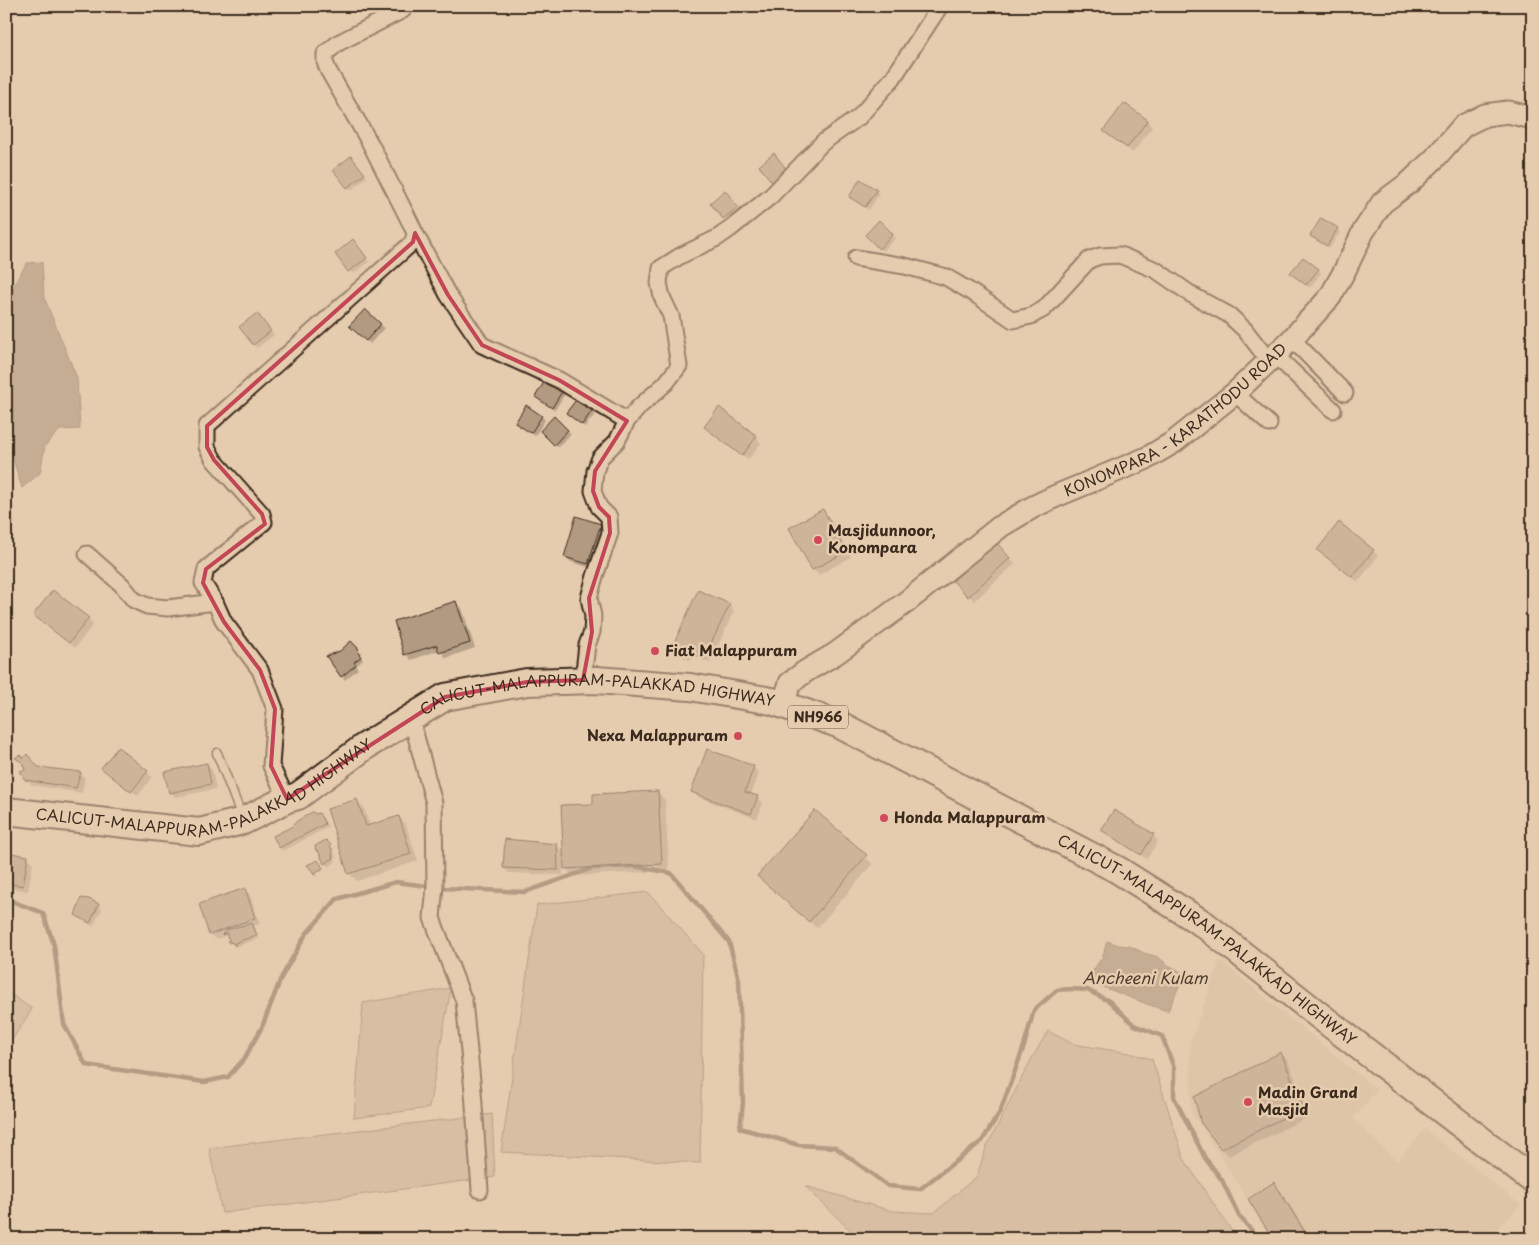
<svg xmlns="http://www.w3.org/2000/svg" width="1539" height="1245" viewBox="0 0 1539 1245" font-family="'Playpen Sans',sans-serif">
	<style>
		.built { fill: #d6bda0 }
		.green { fill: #c7ae94; stroke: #816c59 }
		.water { fill: #9e8872; stroke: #766250 }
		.shadow { fill: #0003 }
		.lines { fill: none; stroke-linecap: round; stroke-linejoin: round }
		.stream { stroke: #766250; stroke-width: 4.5 }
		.building { fill: #b29a81; stroke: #3b2a1e }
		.lane-casing { stroke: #3b2a1e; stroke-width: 11 }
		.street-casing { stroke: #3b2a1e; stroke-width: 19 }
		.secondary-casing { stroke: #3b2a1e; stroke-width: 25 }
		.highway-casing { stroke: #3b2a1e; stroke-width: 30 }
		.lane { stroke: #e6ccae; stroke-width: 8 }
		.street { stroke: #e6ccae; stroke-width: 15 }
		.secondary { stroke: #e6ccae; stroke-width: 21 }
		.highway { stroke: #e6ccae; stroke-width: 26 }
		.marked { fill: none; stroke: #c24655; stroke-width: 4; stroke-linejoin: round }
		.poi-dot { fill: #d1495b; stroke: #e6ccae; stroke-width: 2 }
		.labels { text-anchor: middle; stroke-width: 5; stroke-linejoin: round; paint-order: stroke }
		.shield { fill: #e6ccae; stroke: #6e5b49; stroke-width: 1 }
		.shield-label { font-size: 14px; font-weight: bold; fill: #3b2a1e }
		.street-label { font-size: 15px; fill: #3b2a1e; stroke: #e6ccae }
		.poi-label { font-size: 15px; font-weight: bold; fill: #3b2a1e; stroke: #e6ccae; text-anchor: start }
		.water-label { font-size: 16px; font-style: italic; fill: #4f3d2f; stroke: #e6ccae }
	</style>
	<rect width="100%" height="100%" fill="#e6ccae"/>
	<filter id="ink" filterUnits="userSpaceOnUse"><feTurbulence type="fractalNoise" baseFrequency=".02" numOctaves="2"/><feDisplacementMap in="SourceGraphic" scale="10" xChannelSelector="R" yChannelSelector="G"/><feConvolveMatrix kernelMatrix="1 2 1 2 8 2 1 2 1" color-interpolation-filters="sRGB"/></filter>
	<g filter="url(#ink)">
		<!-- built -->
		<polygon class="built" points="1220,960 1377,1090 1353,1119 1397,1161 1425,1129 1521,1205 1487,1239 1270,1239 1241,1189 1191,1111 1190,1043"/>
		<!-- green -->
		<g class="green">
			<polygon points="648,892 703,954 700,1163 501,1152 537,905"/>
			<polygon points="451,988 429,1108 354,1118 363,1003"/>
			<polygon points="6,991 32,1009 6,1049"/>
			<polygon points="1048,1031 1073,1044 1129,1053 1152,1059 1184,1159 1237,1239 861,1239 849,1229 805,1186 892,1211 934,1213 977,1176 986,1148 1031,1060"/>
			<polygon points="492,1114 495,1177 222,1213 209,1148"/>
		</g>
		<!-- water -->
		<g class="water">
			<polygon points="42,262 44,297 77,378 80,429 60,430 45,446 40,473 22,488 9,446 6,428 6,307 17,279 27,263"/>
			<path d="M1107,941L1119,945L1130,946L1144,953L1158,957L1168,965L1178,970L1184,975L1168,1011C1140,1003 1114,990 1086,981L1103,956Z"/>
		</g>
		<!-- shadow -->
		<g class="shadow">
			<polygon points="1147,121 1152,127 1133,153 1104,131"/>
			<polygon points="354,161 367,177 351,190 348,187"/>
			<polygon points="876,191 879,194 869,210 850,197"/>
			<polygon points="728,195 741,211 727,222 724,218"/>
			<polygon points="879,222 896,238 883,251 866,235"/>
			<polygon points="1337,229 1340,232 1330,248 1315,239"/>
			<polygon points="356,244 369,262 353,274 336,254"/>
			<polygon points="1318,270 1321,273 1310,288 1295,277"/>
			<polygon points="365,310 384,328 370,344 351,326"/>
			<polygon points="261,318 274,335 257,348 241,328"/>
			<polygon points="562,391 565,394 555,410 537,397"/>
			<polygon points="593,409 597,412 585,427 571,416"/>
			<polygon points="542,417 545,420 535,436 516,423"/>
			<polygon points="554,418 571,434 558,447 542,431"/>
			<polygon points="711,432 756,437 761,443 748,460"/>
			<polygon points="823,510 828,516 851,557 819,575 813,570 791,528"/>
			<polygon points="600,525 606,530 594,569 571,562 565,556"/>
			<polygon points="1001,549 1015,564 974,601 955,581"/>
			<polygon points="1373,551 1378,556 1358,582 1324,555"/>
			<polygon points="456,602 462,608 475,648 446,658 440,650 411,660 406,654"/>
			<polygon points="729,605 734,611 710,663 693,655 690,660 678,655 672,650"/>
			<polygon points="88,619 93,625 75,648 40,620"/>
			<polygon points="351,642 361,653 360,655 363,660 356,666 358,669 345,680 342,676 341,652"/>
			<polygon points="17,758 39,768 80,773 85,778 82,793 32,785 26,779 27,771 24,764"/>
			<polygon points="207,764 212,770 216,789 175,797 170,792"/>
			<polygon points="753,767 759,773 751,795 757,797 763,803 757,819 698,797 692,792"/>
			<polygon points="147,772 152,777 138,796 109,773"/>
			<polygon points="658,792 665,800 669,871 573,876 563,866 563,875 509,873 504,868 557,845 564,853 594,805"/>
			<polygon points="357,800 364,808 370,826 399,817 406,825 418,861 357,881 349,873"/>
			<polygon points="815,812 873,864 817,928 766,884"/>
			<polygon points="316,815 319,815 323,818 328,827 283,851 280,847"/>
			<polygon points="1103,830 1153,835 1158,841 1147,859 1108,835"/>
			<polygon points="325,842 334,849 332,850 336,856 335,860 336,862 328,867 317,850"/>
			<polygon points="6,853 28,857 33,863 28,891 6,887"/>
			<polygon points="319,863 323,870 317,873 316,879 315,871"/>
			<polygon points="245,890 250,895 260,924 254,926 259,938 238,946 238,947 229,942 232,941 228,935 216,939 210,934"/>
			<polygon points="89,900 102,909 93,926 79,918 76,915"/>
			<polygon points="1281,1053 1288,1061 1310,1116 1229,1156 1222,1149"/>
			<polygon points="1274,1184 1281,1191 1311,1239 1274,1239"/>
		</g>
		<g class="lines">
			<!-- stream -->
			<polyline class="stream" points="6,899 43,913 54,945 64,1024 86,1065 204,1082 228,1077 244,1059 262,1027 281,978 306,934 337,899 396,882 443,888 525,892 593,868 634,866 671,873 729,942 739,980 743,1103 740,1128 799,1145 835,1147 888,1186 920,1189 982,1141 1000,1112 1024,1046 1034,1010 1057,990 1071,989 1087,990 1109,1001 1134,1025 1162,1036 1174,1068 1174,1097 1205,1158 1222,1180 1239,1216 1259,1239"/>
		</g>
		<!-- building -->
		<g class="building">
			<polygon points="1124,103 1148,120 1127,148 1103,131"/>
			<polygon points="774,153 787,170 772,182 759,166"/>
			<polygon points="351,156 365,174 347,188 333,170"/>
			<polygon points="860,179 877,190 865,207 849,197"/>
			<polygon points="725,190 738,207 723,219 710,203"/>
			<polygon points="1321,218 1338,228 1327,246 1310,236"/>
			<polygon points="879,220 893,234 879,249 865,235"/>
			<polygon points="353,239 367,258 348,272 335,254"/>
			<polygon points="1303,257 1319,269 1306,285 1290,273"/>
			<polygon points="365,309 381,324 366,341 349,326"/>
			<polygon points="257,313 271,331 253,345 239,327"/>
			<polygon points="546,379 563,390 552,408 535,397"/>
			<polygon points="579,396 594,408 582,425 566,413"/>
			<polygon points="526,405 542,416 531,433 515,423"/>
			<polygon points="719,407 757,436 742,456 704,427"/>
			<polygon points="554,416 568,430 554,445 540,431"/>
			<polygon points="823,509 846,552 812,570 789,528"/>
			<polygon points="576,516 601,524 588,564 564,557"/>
			<polygon points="1339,522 1374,550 1352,577 1317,550"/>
			<polygon points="996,542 1010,558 968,597 953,581"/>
			<polygon points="53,590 89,618 69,643 33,615"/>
			<polygon points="698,590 730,604 704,658 687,651 684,655 671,650"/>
			<polygon points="456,601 470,643 439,653 437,645 404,655 394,621"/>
			<polygon points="351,641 359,649 357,651 361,657 354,662 356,665 341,677 326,656 340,651"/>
			<polygon points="118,747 148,771 131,792 101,768"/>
			<polygon points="707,749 754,766 745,792 758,796 751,814 691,792"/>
			<polygon points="27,754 38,767 81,772 76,788 25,780 20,771 25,770 22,762 15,758 20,755 23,758"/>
			<polygon points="207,763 211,784 169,793 164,772"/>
			<polygon points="658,791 662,864 564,869 561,805 593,804 593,794"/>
			<polygon points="357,799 366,826 399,816 411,854 348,874 327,809"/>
			<polygon points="815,810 867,855 809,922 757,876"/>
			<polygon points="1114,810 1154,834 1141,855 1101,830"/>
			<polygon points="312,812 316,814 319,813 325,824 279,848 273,836 291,827 297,821"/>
			<polygon points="505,839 557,844 558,870 503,868"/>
			<polygon points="326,840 331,845 330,846 333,852 332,856 334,858 324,864 318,850 316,851 315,846"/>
			<polygon points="6,852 28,856 23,886 6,883"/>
			<polygon points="318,860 323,868 316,872 316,874 314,875 313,872 307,865"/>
			<polygon points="245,888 255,918 209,935 199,904"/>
			<polygon points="81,898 89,899 99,904 90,923 75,915"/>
			<polygon points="252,923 257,935 235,943 235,946 232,942 229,943 227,941 230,940 227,937 227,933 222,935 226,930"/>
			<polygon points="1281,1052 1303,1108 1221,1149 1201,1123 1194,1097"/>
			<polygon points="1274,1182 1309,1239 1273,1239 1248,1199"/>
		</g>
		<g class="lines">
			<defs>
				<polyline id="lane" points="217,753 242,817"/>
				<g id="street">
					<polyline points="415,233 448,295 482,345 559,380 627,421"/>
					<polyline points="856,258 905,266 946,277 973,293 1013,320 1031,316 1044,309 1089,260 1100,256 1120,255 1156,270 1192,295 1229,315 1245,330 1269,361"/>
					<polyline points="1292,339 1345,393"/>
					<polyline points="1275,355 1333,410"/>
					<polyline points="1235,393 1269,424"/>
					<polyline points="87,554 122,585 134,600 147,606 168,608 215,602"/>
					<polyline points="583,680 587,645 592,632 593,616 589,598 595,576 610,533 609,517 599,507 593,491 595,471 600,458 617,441 627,421 639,407 666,383 679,366 671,316 662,297 659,283 661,268 680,256 717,238 730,229 771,196 822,143 859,117 893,78 940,6"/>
					<polyline points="411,718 434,803 435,886 432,918 464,1001 473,1091 480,1190"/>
					<polyline points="287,799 271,766 275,709 260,670 224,622 215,602 203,583 206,569 264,522 262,514 214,460 207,447 207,426 413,242 415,233 410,222 370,143 328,70 325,62 325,54 338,43 403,10"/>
				</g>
				<g id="secondary">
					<path id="s1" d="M783,705L790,683L806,671L835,654L905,603L1001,526L1033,507L1056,496L1147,458L1174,442L1235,393L1292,339L1330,297L1345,270L1363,232L1382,203L1410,182L1435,158L1463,126L1485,115L1508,112L1533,118"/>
				</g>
				<g id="highway">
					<path id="s2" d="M6,811L199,832L243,821L287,799L298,796L364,747L445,697L527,682L596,680L690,687L772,701L838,724L1118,870L1205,925L1316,1013L1533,1180"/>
				</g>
			</defs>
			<!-- lane casing -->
			<use href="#lane" class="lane-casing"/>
			<!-- street casing -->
			<use href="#street" class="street-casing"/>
			<!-- secondary casing -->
			<use href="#secondary" class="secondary-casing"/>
			<!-- highway casing -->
			<use href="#highway" class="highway-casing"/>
			<!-- lane -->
			<use href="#lane" class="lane"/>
			<!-- street -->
			<use href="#street" class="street"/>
			<!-- secondary -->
			<use href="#secondary" class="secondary"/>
			<!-- highway -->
			<use href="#highway" class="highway"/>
		</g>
	</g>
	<!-- marked area -->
	<path d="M0 0H1539V1245H0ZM415,233L448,295L482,345L559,380L627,421L595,471L593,491L599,507L609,517L610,533L589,598L592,632L583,680L527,682L445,697L287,799L271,766L275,709L260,670L224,622L203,583L206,569L265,524L262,514L214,460L207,447V426L413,242Z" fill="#e6ccae" fill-opacity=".55" fill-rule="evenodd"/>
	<path class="marked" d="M415,233L448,295L482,345L559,380L627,421L595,471L593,491L599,507L609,517L610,533L589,598L592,632L583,680L527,682L445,697L287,799L271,766L275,709L260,670L224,622L203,583L206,569L265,524L262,514L214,460L207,447V426L413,242Z"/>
	<!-- markers -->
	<g class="poi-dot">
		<circle cx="818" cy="540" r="5"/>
		<circle cx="655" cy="651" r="5"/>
		<circle cx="738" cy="736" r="5"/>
		<circle cx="884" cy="818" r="5"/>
		<circle cx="1248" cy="1102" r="5"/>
	</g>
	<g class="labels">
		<!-- shield labels -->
		<rect class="shield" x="788" y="705.5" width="60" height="23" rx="4"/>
		<g class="shield-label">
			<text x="818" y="722">NH966</text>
		</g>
		<!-- street labels -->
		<g class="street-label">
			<text dy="5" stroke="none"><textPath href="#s1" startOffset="492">KONOMPARA - KARATHODU ROAD</textPath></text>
			<text dy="5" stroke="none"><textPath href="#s2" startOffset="630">CALICUT-MALAPPURAM-PALAKKAD HIGHWAY</textPath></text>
			<text dy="5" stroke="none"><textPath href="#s2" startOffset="210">CALICUT-MALAPPURAM-PALAKKAD HIGHWAY</textPath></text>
			<text dy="5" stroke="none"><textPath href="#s2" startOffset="1306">CALICUT-MALAPPURAM-PALAKKAD HIGHWAY</textPath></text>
		</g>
		<!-- poi labels -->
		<g class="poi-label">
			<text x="828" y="536">Masjidunnoor,<tspan x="828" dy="17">Konompara</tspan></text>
			<text x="665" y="656">Fiat Malappuram</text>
			<text x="728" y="741" text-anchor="end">Nexa Malappuram</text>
			<text x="894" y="823">Honda Malappuram</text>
			<text x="1258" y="1098">Madin Grand<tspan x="1258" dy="17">Masjid</tspan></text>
		</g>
		<!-- water labels -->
		<g class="water-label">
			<text x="1145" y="984">Ancheeni Kulam</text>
		</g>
	</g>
	<!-- margin -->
	<rect width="1539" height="1245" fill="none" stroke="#e6ccae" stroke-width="25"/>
	<rect x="12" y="12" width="1514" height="1220" fill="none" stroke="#3b2a1e" stroke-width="2" filter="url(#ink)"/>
</svg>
